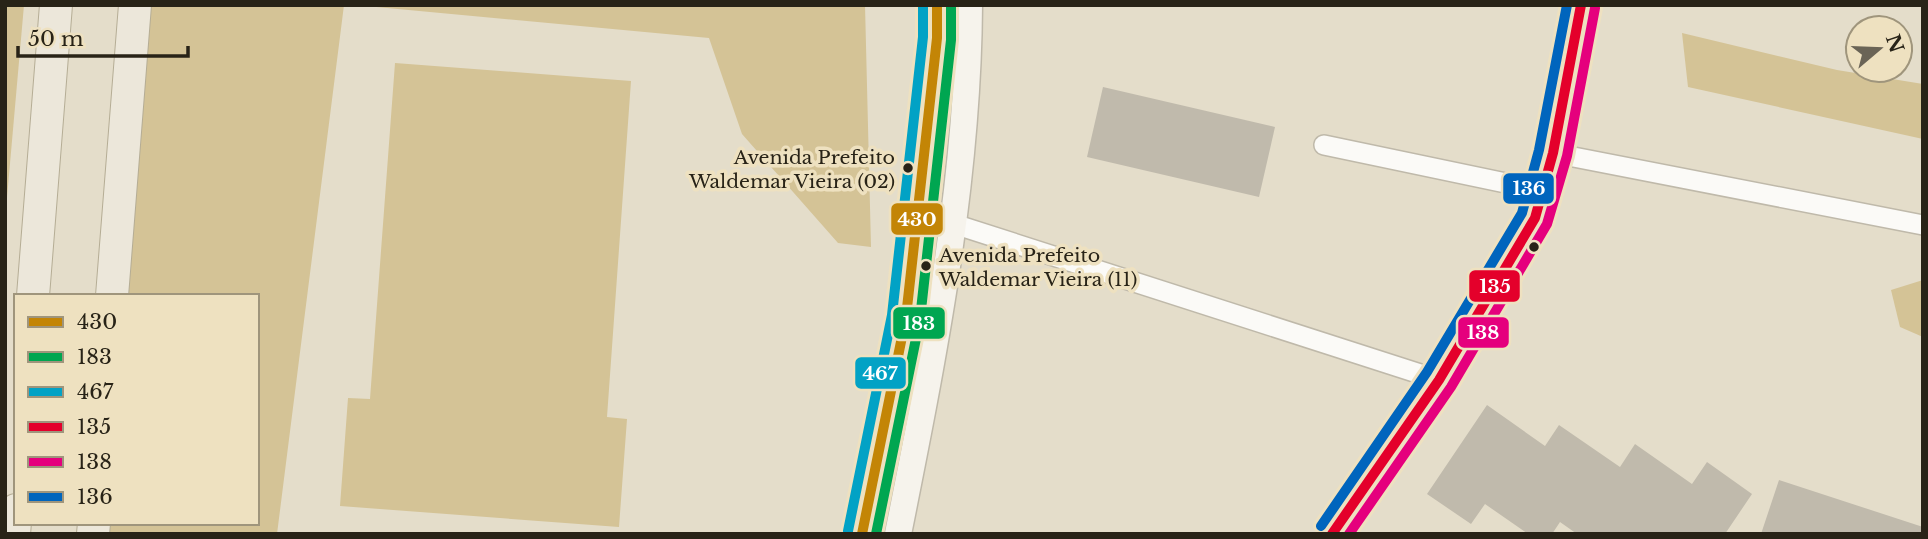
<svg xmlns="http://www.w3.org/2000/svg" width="1928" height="539" viewBox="0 0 1928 539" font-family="'Libre Baskerville',serif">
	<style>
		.green { fill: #d4c396 }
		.building { fill: #c0baac }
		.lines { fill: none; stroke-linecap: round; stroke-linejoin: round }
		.minor-casing { stroke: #bfb9aa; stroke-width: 22 }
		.secondary-casing { stroke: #bfb9aa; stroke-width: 29 }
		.trunk-casing { stroke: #b5ad95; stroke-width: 34 }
		.minor { stroke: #fbfaf7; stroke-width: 19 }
		.secondary { stroke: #f6f3ec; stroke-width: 26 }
		.trunk { stroke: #ece7da; stroke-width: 32 }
		.bus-1-casing { stroke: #eee1c0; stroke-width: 16 }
		.bus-2-casing { stroke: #eee1c0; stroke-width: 16 }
		.bus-3-casing { stroke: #eee1c0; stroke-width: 16 }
		.bus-4-casing { stroke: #eee1c0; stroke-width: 16 }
		.bus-5-casing { stroke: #eee1c0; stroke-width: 16 }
		.bus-6-casing { stroke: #eee1c0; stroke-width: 16 }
		.bus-1 { stroke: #c38506; stroke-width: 10 }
		.bus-2 { stroke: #00a651; stroke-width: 10 }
		.bus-3 { stroke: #02a2c5; stroke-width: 10 }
		.bus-4 { stroke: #e4002b; stroke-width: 10 }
		.bus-5 { stroke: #e5007d; stroke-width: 10 }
		.bus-6 { stroke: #0065bd; stroke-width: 10 }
		.bus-dot { fill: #282317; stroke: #eee1c0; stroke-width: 2.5 }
		.labels { text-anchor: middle; stroke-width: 7; stroke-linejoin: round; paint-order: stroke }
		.bus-label { font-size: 19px; fill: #282317; stroke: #eee1c0; text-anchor: end }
		.line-badge { stroke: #eee1c0; stroke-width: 2.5 }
		.badge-label { font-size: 19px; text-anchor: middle; font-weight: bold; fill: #fff }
	</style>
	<rect width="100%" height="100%" fill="#e4ddca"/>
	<!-- green -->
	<g class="green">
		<polygon points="5,5 24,5 5,220"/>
		<polygon points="150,5 344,5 277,534 105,534 106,523 257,523 257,296 121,296"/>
		<polygon points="355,5 865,5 871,247 838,243 742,134 709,38"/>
		<polygon points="1682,33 1837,70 1923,84 1923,139 1688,87"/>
		<polygon points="395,63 631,81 607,417 627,419 619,527 340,506 348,398 370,399"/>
		<polygon points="1923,280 1923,337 1900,327 1891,290"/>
	</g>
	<!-- building -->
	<g class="building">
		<polygon points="1103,87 1275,127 1259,197 1087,157"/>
		<polygon points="1487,405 1545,446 1559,425 1620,467 1635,444 1692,484 1707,462 1752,494 1725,534 1577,534 1560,522 1552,534 1528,534 1485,504 1471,524 1427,494"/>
		<polygon points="1779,480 1923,527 1923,534 1761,534"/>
	</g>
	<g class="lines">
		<defs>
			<g id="minor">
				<polyline points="1324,145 1544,191"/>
				<polyline points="1553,153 1923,225"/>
				<polyline points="954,224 1439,380"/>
			</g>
			<g id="secondary">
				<polyline points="862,534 906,317 937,38 937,5"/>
				<path d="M898,534C933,359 968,184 969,5"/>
				<polyline points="1332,534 1439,380 1517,253 1535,218 1553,153 1581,5"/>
			</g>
			<g id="trunk">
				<polyline points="33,296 56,5"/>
				<polyline points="112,296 135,5"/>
				<polyline points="14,534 16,510"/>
				<polyline points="93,534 94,523"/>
			</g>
		</defs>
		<!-- minor casing -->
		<use href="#minor" class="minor-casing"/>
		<!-- secondary casing -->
		<use href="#secondary" class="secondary-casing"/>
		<!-- trunk casing -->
		<use href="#trunk" class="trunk-casing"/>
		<!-- minor -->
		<use href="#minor" class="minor"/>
		<!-- secondary -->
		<use href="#secondary" class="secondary"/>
		<!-- trunk -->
		<use href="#trunk" class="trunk"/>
		<defs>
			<polyline id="bus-1" points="862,534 906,317 937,38 937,5"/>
			<polyline id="bus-2" points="876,534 920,319 951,40 951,5"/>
			<polyline id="bus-3" points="848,531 892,315 923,37 923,5"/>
			<polyline id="bus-4" points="1332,534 1439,380 1535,218 1553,153 1581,5"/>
			<polyline id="bus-5" points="1349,534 1451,387 1547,224 1567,156 1595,8"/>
			<polyline id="bus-6" points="1321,526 1427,372 1522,213 1539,150 1567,5"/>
		</defs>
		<!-- bus-1 casing -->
		<use href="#bus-1" class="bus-1-casing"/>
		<!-- bus-2 casing -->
		<use href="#bus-2" class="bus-2-casing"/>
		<!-- bus-3 casing -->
		<use href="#bus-3" class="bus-3-casing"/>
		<!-- bus-4 casing -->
		<use href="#bus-4" class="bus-4-casing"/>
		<!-- bus-5 casing -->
		<use href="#bus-5" class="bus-5-casing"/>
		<!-- bus-6 casing -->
		<use href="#bus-6" class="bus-6-casing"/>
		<!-- bus-1 -->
		<use href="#bus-1" class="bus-1"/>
		<!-- bus-2 -->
		<use href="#bus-2" class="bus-2"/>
		<!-- bus-3 -->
		<use href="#bus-3" class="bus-3"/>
		<!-- bus-4 -->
		<use href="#bus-4" class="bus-4"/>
		<!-- bus-5 -->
		<use href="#bus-5" class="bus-5"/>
		<!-- bus-6 -->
		<use href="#bus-6" class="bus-6"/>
	</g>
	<!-- markers -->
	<g class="bus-dot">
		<circle cx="908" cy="168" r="6"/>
		<circle cx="1534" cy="247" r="6"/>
		<circle cx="926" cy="266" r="6"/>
	</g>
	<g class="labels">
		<!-- bus labels -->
		<g class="bus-label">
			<text x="895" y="164">Avenida Prefeito<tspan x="895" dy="24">Waldemar Vieira (02)</tspan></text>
			<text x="939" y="262" text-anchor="start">Avenida Prefeito<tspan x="939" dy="24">Waldemar Vieira (11)</tspan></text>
		</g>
	</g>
	<g class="line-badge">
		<rect x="1502" y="172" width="53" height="33" rx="7" fill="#0065bd"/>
		<rect x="890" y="202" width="54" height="34" rx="7" fill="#c38506"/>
		<rect x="1468" y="269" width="53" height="34" rx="7" fill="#e4002b"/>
		<rect x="892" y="306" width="54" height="34" rx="7" fill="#00a651"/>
		<rect x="1457" y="316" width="53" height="33" rx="7" fill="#e5007d"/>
		<rect x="854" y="356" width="53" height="34" rx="7" fill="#02a2c5"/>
	</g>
	<g class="badge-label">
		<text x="1529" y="195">136</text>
		<text x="917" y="226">430</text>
		<text x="1495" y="293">135</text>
		<text x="919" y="330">183</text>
		<text x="1483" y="339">138</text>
		<text x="880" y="380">467</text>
	</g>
	<!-- border -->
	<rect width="1928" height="539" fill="none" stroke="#282317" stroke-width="14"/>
	<!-- legend -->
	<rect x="14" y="294" width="245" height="231" fill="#eee1c0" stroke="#9f957c" stroke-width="2"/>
	<rect x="28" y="317" width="35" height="10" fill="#c38506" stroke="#9f957c" stroke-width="2"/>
	<text x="77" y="329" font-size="21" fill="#282317">430</text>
	<rect x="28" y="352" width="35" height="10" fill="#00a651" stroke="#9f957c" stroke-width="2"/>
	<text x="77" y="364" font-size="21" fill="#282317">183</text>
	<rect x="28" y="387" width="35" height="10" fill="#02a2c5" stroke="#9f957c" stroke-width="2"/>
	<text x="77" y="399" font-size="21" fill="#282317">467</text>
	<rect x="28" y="422" width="35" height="10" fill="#e4002b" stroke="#9f957c" stroke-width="2"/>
	<text x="77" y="434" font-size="21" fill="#282317">135</text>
	<rect x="28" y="457" width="35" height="10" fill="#e5007d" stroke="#9f957c" stroke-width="2"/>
	<text x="77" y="469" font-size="21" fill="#282317">138</text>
	<rect x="28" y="492" width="35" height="10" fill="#0065bd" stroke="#9f957c" stroke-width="2"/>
	<text x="77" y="504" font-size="21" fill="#282317">136</text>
	<!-- north arrow -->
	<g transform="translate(1879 49) rotate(71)"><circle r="33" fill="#eee1c0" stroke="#9f957c" stroke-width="2"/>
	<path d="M0-5L12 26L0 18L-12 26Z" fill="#6a6456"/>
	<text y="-10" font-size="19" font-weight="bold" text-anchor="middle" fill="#282317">N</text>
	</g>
	<!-- scale -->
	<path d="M18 46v10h170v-10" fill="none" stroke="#282317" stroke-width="3.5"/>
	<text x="28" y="46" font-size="21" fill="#282317" stroke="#eee1c0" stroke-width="5" paint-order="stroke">50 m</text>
</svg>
